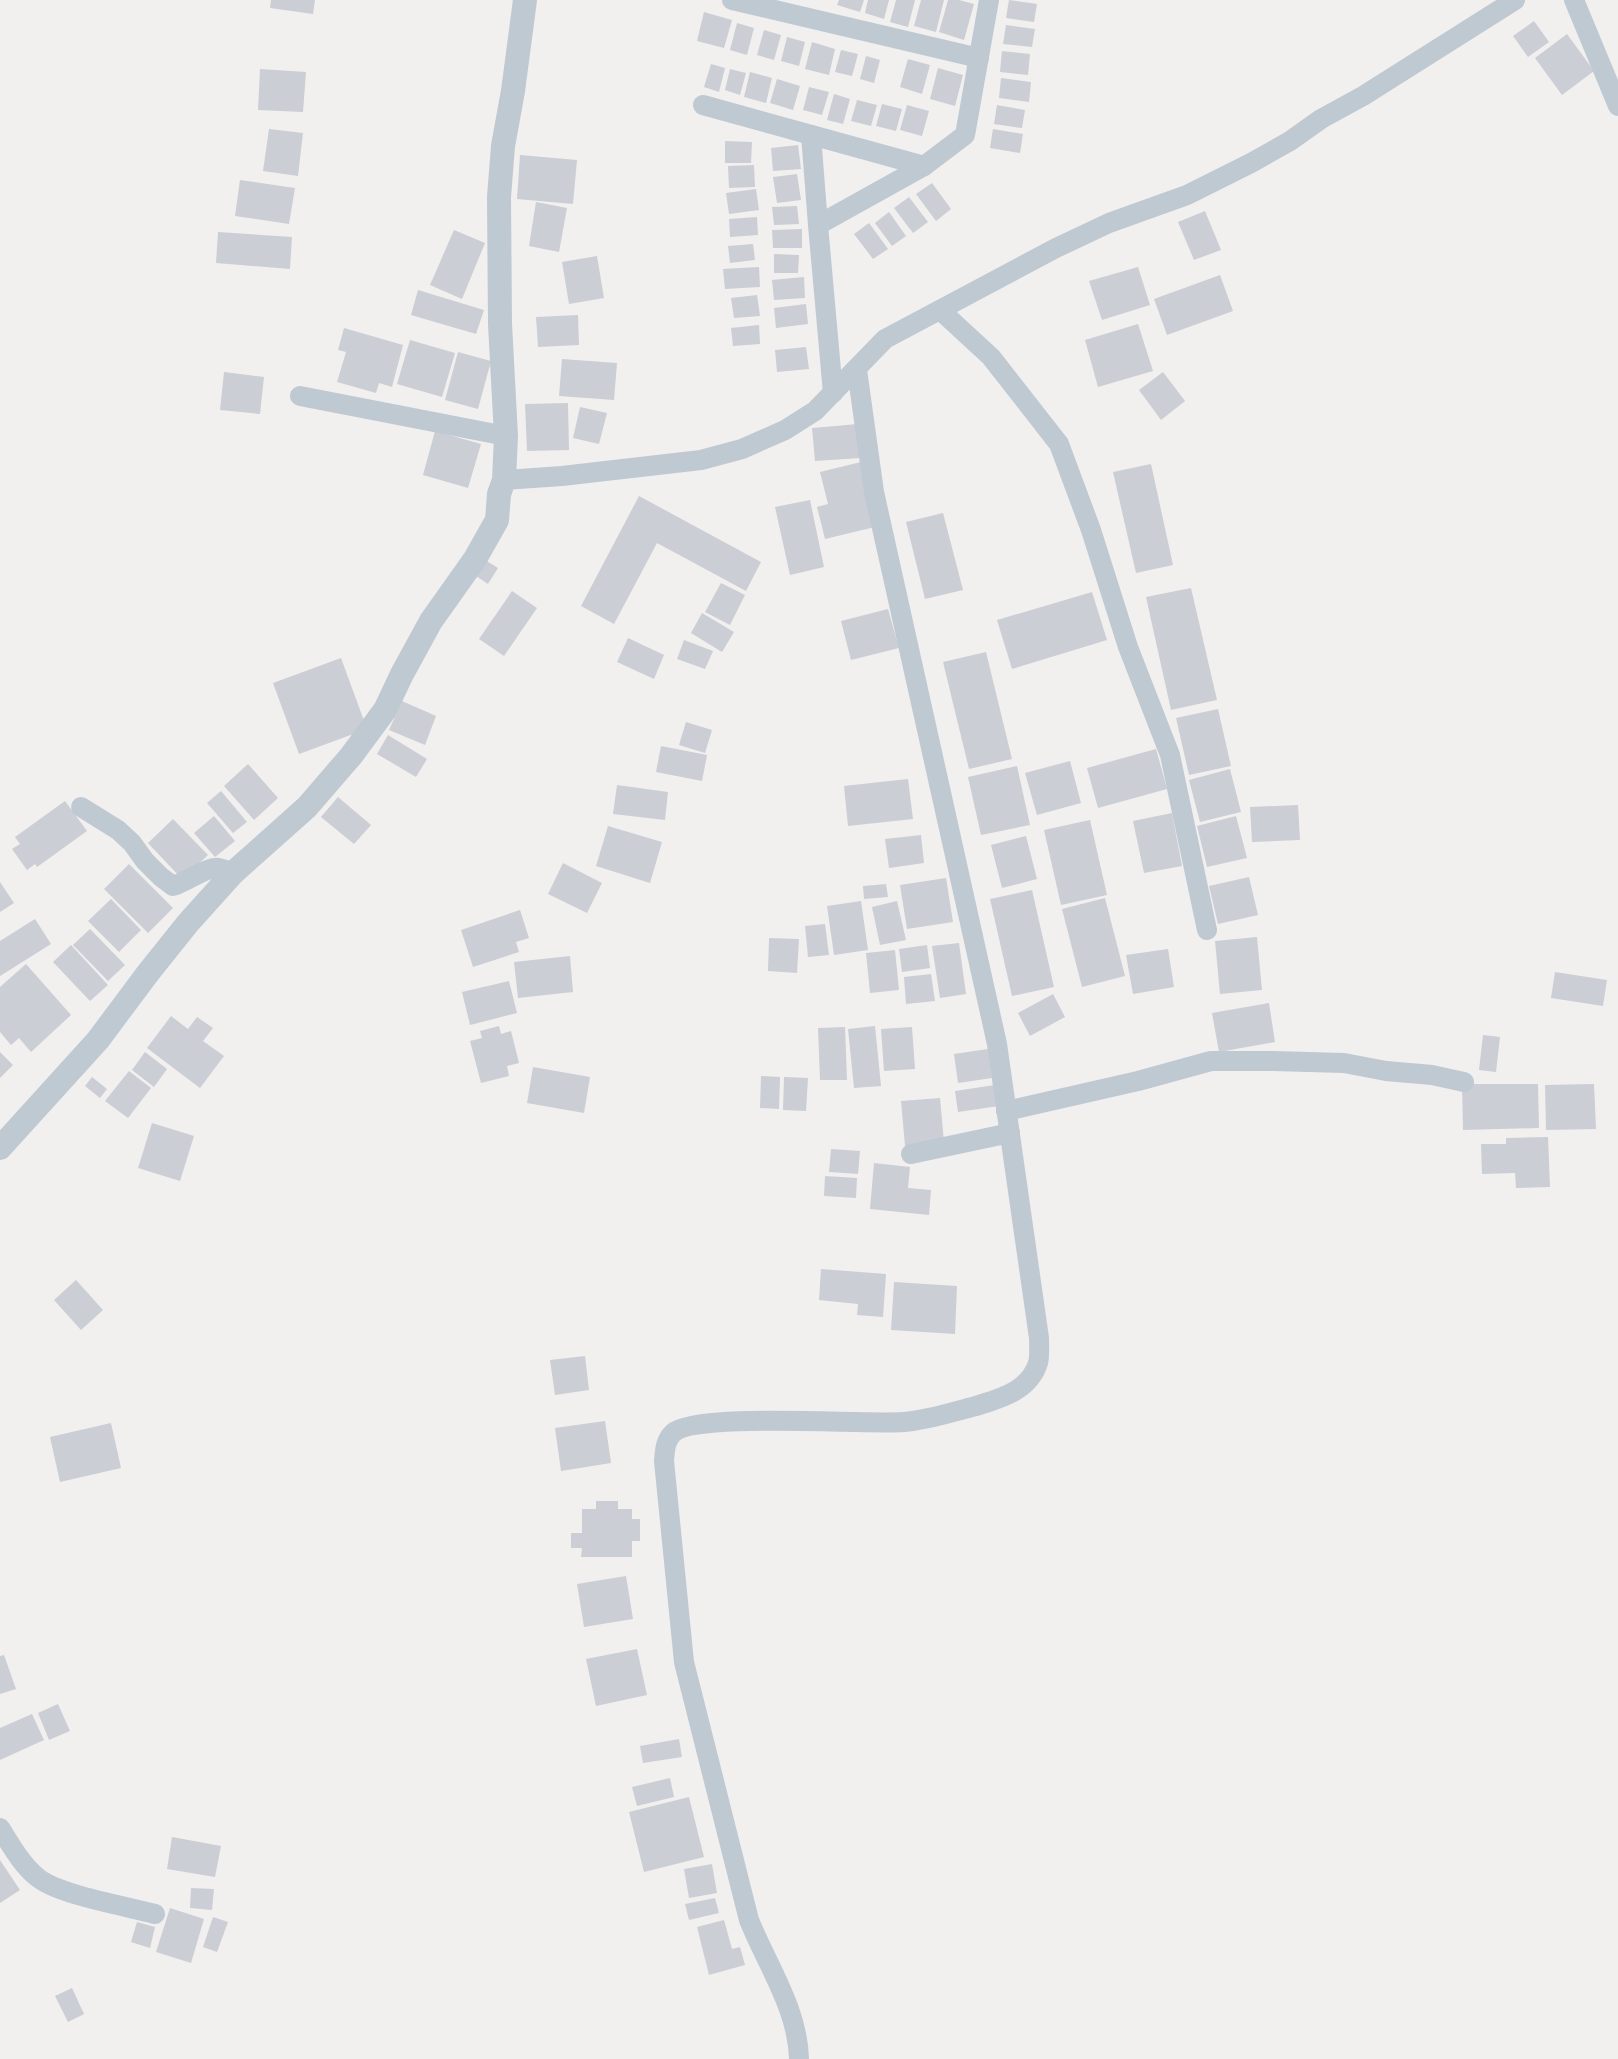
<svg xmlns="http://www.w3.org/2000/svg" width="1618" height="2059" viewBox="0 0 1618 2059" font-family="Quicksand,sans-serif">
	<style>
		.building { fill: #cbced4 }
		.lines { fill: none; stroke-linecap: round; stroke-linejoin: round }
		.minor { stroke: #bfc9d2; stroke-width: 20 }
		.tertiary { stroke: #bfc9d2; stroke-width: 24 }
	</style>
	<rect width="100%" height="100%" fill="#f2efef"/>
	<!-- building -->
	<g class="building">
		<polygon points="271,0 315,0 313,14 270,8"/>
		<polygon points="839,0 864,0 860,12 837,5"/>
		<polygon points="868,0 889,0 884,19 865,13"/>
		<polygon points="896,0 915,0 908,27 890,22"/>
		<polygon points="921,0 944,0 936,32 914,26"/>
		<polygon points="948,0 959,0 974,4 964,40 939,32"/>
		<polygon points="1009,0 1037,4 1034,22 1006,18"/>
		<polygon points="704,12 732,20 724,48 697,41"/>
		<polygon points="1534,21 1549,42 1528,57 1513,36"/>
		<polygon points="737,23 754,28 747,55 730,50"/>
		<polygon points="1006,25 1035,29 1032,47 1003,44"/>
		<polygon points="764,30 781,35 774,60 757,55"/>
		<polygon points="1567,34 1594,71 1562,95 1535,58"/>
		<polygon points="787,37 805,42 799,66 781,61"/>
		<polygon points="812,42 835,49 829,75 805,69"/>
		<polygon points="841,50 858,54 852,76 835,72"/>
		<polygon points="1002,51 1030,54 1028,75 1000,72"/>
		<polygon points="866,56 880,60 874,83 860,79"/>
		<polygon points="908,59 930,65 922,94 900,87"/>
		<polygon points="711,64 725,68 719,92 704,87"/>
		<polygon points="938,68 963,75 955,106 930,99"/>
		<polygon points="260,69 306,72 303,112 258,110"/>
		<polygon points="730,69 746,73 740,95 725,90"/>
		<polygon points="750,72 772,78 766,103 744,97"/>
		<polygon points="1001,78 1031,82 1029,102 999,98"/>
		<polygon points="777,79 800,86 793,110 770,103"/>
		<polygon points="809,87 829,92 822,115 803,110"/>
		<polygon points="834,94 850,99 843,124 827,120"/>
		<polygon points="857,100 877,105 871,126 851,121"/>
		<polygon points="882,104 902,109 896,131 876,126"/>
		<polygon points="907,105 929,111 922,136 900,130"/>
		<polygon points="997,105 1025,110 1022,128 994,124"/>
		<polygon points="269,129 303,133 298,176 263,171"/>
		<polygon points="993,129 1023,134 1020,153 990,148"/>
		<polygon points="725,141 752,142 751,163 725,163"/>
		<polygon points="798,145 801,169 773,171 771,148"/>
		<polygon points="520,155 577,160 573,204 517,199"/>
		<polygon points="754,165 755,187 729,188 728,166"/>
		<polygon points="797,174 801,200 777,203 773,177"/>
		<polygon points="240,180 295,188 289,224 235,216"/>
		<polygon points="932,183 951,209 936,221 916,194"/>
		<polygon points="756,189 759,210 729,214 726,193"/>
		<polygon points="909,197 928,222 913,233 894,208"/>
		<polygon points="536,202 567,208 559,252 529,246"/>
		<polygon points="797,206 799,224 774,225 772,207"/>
		<polygon points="1205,211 1221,250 1194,260 1178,222"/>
		<polygon points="889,212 906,236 892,246 875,223"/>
		<polygon points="757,217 758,235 730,237 729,219"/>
		<polygon points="869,223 888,249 873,259 854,234"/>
		<polygon points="802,229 802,248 773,248 772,230"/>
		<polygon points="454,230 485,243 462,299 430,285"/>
		<polygon points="218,232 292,237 290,269 216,263"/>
		<polygon points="753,244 755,260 730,263 728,246"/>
		<polygon points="774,254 799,255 798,273 774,273"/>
		<polygon points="597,256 604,298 569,304 562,262"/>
		<polygon points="759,267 760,287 725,289 723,269"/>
		<polygon points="1138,267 1150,305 1102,320 1089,281"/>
		<polygon points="1220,275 1233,311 1167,335 1154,299"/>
		<polygon points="804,277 805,298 774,300 772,280"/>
		<polygon points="418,290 484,310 476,334 411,315"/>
		<polygon points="757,295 760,316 734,318 731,298"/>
		<polygon points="806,304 808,324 776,328 774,308"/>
		<polygon points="578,315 579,345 538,347 536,317"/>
		<polygon points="1138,324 1153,371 1098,387 1085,340"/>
		<polygon points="759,325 760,344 733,346 731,328"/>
		<polygon points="344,328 403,345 392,387 379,383 376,393 337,382 346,352 338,350"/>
		<polygon points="410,340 455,353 442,397 397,384"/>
		<polygon points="806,347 809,369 777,372 775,350"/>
		<polygon points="458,352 491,361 478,409 445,400"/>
		<polygon points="562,359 617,363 614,400 559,396"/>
		<polygon points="224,372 264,377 260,414 220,410"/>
		<polygon points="1163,372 1185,401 1161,420 1139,390"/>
		<polygon points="568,403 569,450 527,451 525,404"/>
		<polygon points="580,407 607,413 599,444 573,438"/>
		<polygon points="858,424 861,458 815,461 812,428"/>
		<polygon points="435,431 481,444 468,488 423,475"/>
		<polygon points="861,462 875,527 825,539 817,507 828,504 820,472"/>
		<polygon points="1151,464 1173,565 1136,573 1113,472"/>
		<polygon points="639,496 761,562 746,591 657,543 614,624 581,606"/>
		<polygon points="810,500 824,567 790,575 775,507"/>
		<polygon points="943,513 963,590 925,599 906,522"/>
		<polygon points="485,560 498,568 488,584 476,576"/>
		<polygon points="721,583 745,595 730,625 705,612"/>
		<polygon points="1191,588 1217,700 1171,710 1146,597"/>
		<polygon points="512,591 537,608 504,656 479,639"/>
		<polygon points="1092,592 1107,640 1012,669 997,620"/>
		<polygon points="888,609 899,648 851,660 841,621"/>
		<polygon points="702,613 734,632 722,652 691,633"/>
		<polygon points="628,638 664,655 654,679 617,662"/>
		<polygon points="684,640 713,651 705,669 677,659"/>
		<polygon points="986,652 1012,759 969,769 943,662"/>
		<polygon points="341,658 367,729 299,754 273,683"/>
		<polygon points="402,701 436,716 425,745 389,730"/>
		<polygon points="1218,709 1231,766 1189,775 1176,718"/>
		<polygon points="686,722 712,730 705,753 679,745"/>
		<polygon points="388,735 427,759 416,777 377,754"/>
		<polygon points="661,746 707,755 702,781 656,772"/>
		<polygon points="1156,749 1167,789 1098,808 1087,768"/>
		<polygon points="1070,761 1081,803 1037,815 1025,773"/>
		<polygon points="248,764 278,798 254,820 224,786"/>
		<polygon points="1017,766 1030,825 981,835 968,777"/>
		<polygon points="1230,769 1241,812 1200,822 1189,780"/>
		<polygon points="908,779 913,819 848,826 844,786"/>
		<polygon points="617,785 668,792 665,820 613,814"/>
		<polygon points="221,791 247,822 233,833 207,803"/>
		<polygon points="338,797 371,825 354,844 321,817"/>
		<polygon points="65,801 87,831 37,867 35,864 27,870 12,849 20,844 15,837"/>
		<polygon points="1298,805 1300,840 1252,842 1250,807"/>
		<polygon points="1172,813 1182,866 1144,873 1133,821"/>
		<polygon points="214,816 235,841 215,857 194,833"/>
		<polygon points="1236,816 1247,858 1207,867 1197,826"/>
		<polygon points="173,819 208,855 182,879 148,843"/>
		<polygon points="1090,820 1107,895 1061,905 1044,830"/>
		<polygon points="608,826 662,842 650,883 596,866"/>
		<polygon points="921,835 924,863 889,868 885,839"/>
		<polygon points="1026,836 1037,879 1002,888 991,845"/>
		<polygon points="563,863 602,883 587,913 548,894"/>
		<polygon points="129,864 173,908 148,933 104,889"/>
		<polygon points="1249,877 1258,915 1218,924 1209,886"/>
		<polygon points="946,878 953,922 907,929 900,885"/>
		<polygon points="0,882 14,903 0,912"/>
		<polygon points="886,884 888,897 864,899 863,886"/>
		<polygon points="1032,890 1054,987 1012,996 990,899"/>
		<polygon points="1105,898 1125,976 1082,987 1062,909"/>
		<polygon points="111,899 141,930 119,952 88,921"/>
		<polygon points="861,901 868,950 834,955 827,906"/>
		<polygon points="897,901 906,940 880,945 872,907"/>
		<polygon points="520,910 529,938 516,942 519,952 473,967 461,930"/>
		<polygon points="35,919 51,944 0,976 0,941"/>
		<polygon points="825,924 829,955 808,957 805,926"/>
		<polygon points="90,929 125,965 108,981 73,945"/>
		<polygon points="1257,937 1262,990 1220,994 1215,941"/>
		<polygon points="769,938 799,939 797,973 768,971"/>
		<polygon points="959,943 966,994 940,998 932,946"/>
		<polygon points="71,945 108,985 90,1001 53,962"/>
		<polygon points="927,945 930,968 902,972 899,949"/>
		<polygon points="1168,949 1174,987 1133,994 1126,955"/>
		<polygon points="895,950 899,990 870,993 866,953"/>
		<polygon points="570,956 573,992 518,998 514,962"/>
		<polygon points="26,964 71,1015 31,1052 19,1038 11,1045 0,1032 0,987"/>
		<polygon points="1555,972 1607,980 1603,1006 1551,998"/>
		<polygon points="931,974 935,1001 906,1004 904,977"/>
		<polygon points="509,981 517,1013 470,1025 462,992"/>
		<polygon points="1053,994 1065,1017 1030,1036 1018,1013"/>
		<polygon points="1269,1003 1275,1042 1219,1052 1212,1013"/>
		<polygon points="171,1016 188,1029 197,1017 213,1028 203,1041 224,1056 200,1088 147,1048"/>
		<polygon points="499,1026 501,1034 511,1031 519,1063 507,1066 509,1076 481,1083 470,1041 482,1038 480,1031"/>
		<polygon points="875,1026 881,1086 854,1088 848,1029"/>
		<polygon points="845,1027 847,1080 820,1080 818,1028"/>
		<polygon points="912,1027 915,1069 884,1071 881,1029"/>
		<polygon points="1483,1035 1500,1037 1496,1072 1479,1070"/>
		<polygon points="988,1049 992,1078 958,1083 954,1054"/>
		<polygon points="0,1052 13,1065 0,1078"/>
		<polygon points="145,1052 167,1069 154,1087 132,1070"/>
		<polygon points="533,1067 590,1077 584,1113 527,1103"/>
		<polygon points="129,1071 151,1088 128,1118 105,1101"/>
		<polygon points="761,1076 780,1077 779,1109 760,1108"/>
		<polygon points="92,1077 107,1089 100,1098 85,1086"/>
		<polygon points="784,1077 808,1078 806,1111 783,1110"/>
		<polygon points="1462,1084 1538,1084 1539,1128 1463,1130"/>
		<polygon points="1594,1084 1596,1129 1546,1130 1545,1085"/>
		<polygon points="995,1085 999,1106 958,1112 955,1091"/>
		<polygon points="940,1098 944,1142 905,1146 901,1101"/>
		<polygon points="152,1123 194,1136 180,1181 138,1168"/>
		<polygon points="1548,1137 1550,1187 1516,1188 1515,1173 1482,1174 1481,1144 1506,1144 1506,1138"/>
		<polygon points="831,1149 860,1151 858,1174 829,1172"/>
		<polygon points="874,1163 910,1167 908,1188 931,1190 929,1215 870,1209"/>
		<polygon points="825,1176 857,1178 856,1198 824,1196"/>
		<polygon points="821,1269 886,1274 883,1317 857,1315 858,1304 819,1300"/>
		<polygon points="76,1280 103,1310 81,1330 54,1300"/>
		<polygon points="894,1282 957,1286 955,1334 891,1330"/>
		<polygon points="585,1356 589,1390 555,1395 550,1360"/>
		<polygon points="605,1421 611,1463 561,1471 555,1428"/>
		<polygon points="111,1423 121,1468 60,1482 50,1437"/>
		<polygon points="596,1501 618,1501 618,1509 632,1509 632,1519 640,1519 640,1541 632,1541 632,1557 581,1557 582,1548 571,1548 571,1533 582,1533 582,1509 596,1509"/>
		<polygon points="626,1576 633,1619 584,1627 577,1584"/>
		<polygon points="637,1649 647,1695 596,1706 586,1659"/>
		<polygon points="4,1655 16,1689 0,1694 0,1656"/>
		<polygon points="58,1704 70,1731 49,1740 38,1713"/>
		<polygon points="32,1714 44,1740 0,1760 0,1728"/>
		<polygon points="679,1739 682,1757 643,1763 640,1746"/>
		<polygon points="670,1778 674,1797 637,1806 632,1787"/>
		<polygon points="689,1797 704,1857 644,1872 629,1812"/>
		<polygon points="172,1837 221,1846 215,1877 167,1869"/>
		<polygon points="0,1860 20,1890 0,1903"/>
		<polygon points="712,1864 717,1893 689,1898 684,1869"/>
		<polygon points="191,1888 214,1889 212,1910 190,1908"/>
		<polygon points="715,1898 719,1913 689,1920 685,1904"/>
		<polygon points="170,1908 204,1919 191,1963 156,1952"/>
		<polygon points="213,1917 228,1922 217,1952 203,1947"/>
		<polygon points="724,1920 732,1949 740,1947 745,1965 709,1975 697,1927"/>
		<polygon points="137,1922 155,1927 150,1948 131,1942"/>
		<polygon points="72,1988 84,2014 68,2022 55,1996"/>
	</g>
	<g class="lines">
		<!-- minor -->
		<g class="minor">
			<polyline points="732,0 979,58"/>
			<polyline points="1574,0 1618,106"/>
			<polyline points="703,105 924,166"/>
			<polyline points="811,135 818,225"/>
			<polyline points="940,310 991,357 1059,444 1091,530 1128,647 1170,755 1207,930"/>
			<polyline points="833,393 818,225 924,166 965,135 989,0"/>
			<polyline points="300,396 506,436"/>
			<polyline points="504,480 562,476 701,460 742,449 785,430 815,411 885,339 1056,248 1109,223 1187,195 1251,163 1290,141 1321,119 1363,96 1515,0"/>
			<path d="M81,807L118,830L132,843L145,861L161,877L173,886C186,882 208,866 219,868C224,869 228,871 233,873"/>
			<polyline points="1006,1111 1138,1081 1211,1061 1273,1061 1344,1063 1386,1071 1432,1075 1464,1082"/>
			<polyline points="911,1154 1010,1133"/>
			<path d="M0,1828C11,1845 21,1864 37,1877C58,1895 126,1906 155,1914"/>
			<path d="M799,2059C798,2009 767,1965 749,1920L684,1662L664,1461C665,1450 665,1441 673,1433C695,1412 864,1425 904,1422C929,1420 952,1412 976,1406C1001,1398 1029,1391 1038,1363C1040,1356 1039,1346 1039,1338L997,1044L874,492L857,370"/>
		</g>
		<!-- tertiary -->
		<polyline class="tertiary" points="0,1148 98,1040 148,973 188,923 233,873 307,807 351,756 385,710 402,674 431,621 475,559 497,520 499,494 504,480 506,436 500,324 499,197 503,146 513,91 525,0"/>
	</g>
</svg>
